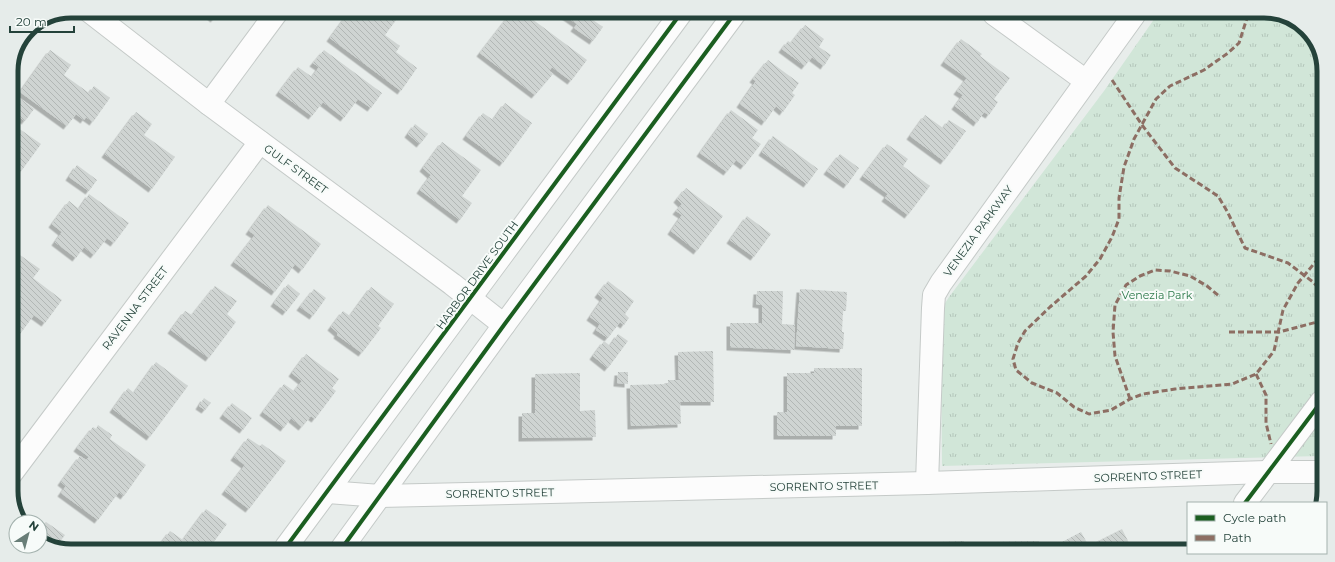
<svg xmlns="http://www.w3.org/2000/svg" width="1335" height="562" viewBox="0 0 1335 562" font-family="Montserrat,sans-serif">
	<style>
		.park { fill: url(#park-tufts) }
		.building { fill: url(#building-back-hatch); filter: url(#shadow) }
		.lines { fill: none; stroke-linecap: round; stroke-linejoin: round }
		.minor-casing { stroke: #c5cac8; stroke-width: 24 }
		.minor { stroke: #fcfcfc; stroke-width: 22 }
		.quiet { stroke: #8d6e63; stroke-width: 3; stroke-dasharray: 6 3; stroke-linecap: butt }
		.cycleway-casing { stroke: #f7fbf9; stroke-width: 6 }
		.cycleway { stroke: #1b5e20; stroke-width: 4 }
		.labels { text-anchor: middle; stroke-width: 4; stroke-linejoin: round; paint-order: stroke }
		.street-label { font-size: 11px; fill: #24423a; stroke: #f7fbf9 }
		.park-label { font-size: 11px; fill: #2d7a4b; stroke: #f7fbf9 }
		.rim { fill: none; stroke: #24423a; stroke-width: 5 }
	</style>
	<defs>
		<pattern id="park-tufts" width="24" height="20" patternUnits="userSpaceOnUse"><rect width="24" height="20" fill="#d1e6d8"/><path d="M3 7l-1-3M5 7V3M7 7l1-3M15 17l-1-3M17 17v-4M19 17l1-3" fill="none" stroke="#b3c6ba"/></pattern>
		<pattern id="building-back-hatch" width="6" height="6" patternUnits="userSpaceOnUse"><rect width="6" height="6" fill="#cfd4d2"/><path d="M-1 5l2 2M0 0l6 6M5-1l2 2" fill="none" stroke="#b2b7b5"/></pattern>
		<filter id="shadow"><feDropShadow dx="-3.5" dy="3.5" stdDeviation="0" flood-color="#0004"/></filter>
	</defs>
	<rect width="100%" height="100%" fill="#e8edeb"/>
	<!-- park -->
	<polygon class="park" points="1157,15 1287,15 1312,35 1324,67 1320,456 942,466 941,319 942,308 949,297 1104,91"/>
	<!-- building -->
	<g class="building">
		<polygon points="205,11 209,12 220,12 214,19"/>
		<polygon points="349,12 402,12 385,35 400,46 396,52 417,68 401,91 330,38"/>
		<polygon points="511,13 524,13 587,60 571,81 552,67 549,71 553,74 535,95 480,53"/>
		<polygon points="561,13 598,13 593,20 603,27 593,41 574,28 577,24"/>
		<polygon points="805,25 824,39 819,47 831,55 824,66 812,57 805,66 782,49 788,41 791,43"/>
		<polygon points="961,39 982,54 980,56 1010,78 994,99 998,102 989,115 984,112 977,123 955,106 963,95 957,91 967,78 944,62"/>
		<polygon points="50,50 71,65 64,75 89,93 94,86 110,98 93,122 86,117 84,120 76,114 67,126 20,92"/>
		<polygon points="324,50 382,93 371,108 358,99 344,118 323,102 312,116 279,92 298,67 312,77 319,67 313,63"/>
		<polygon points="768,60 799,83 792,93 795,95 783,112 776,106 765,122 740,104 756,81 753,79"/>
		<polygon points="18,97 34,109 25,121 11,111 11,107"/>
		<polygon points="505,103 532,123 503,163 466,136 483,113 493,120"/>
		<polygon points="731,110 758,130 752,138 761,144 744,166 736,160 727,172 700,153"/>
		<polygon points="136,112 152,124 144,135 175,157 152,189 105,154"/>
		<polygon points="925,115 943,128 949,120 966,131 944,161 910,136"/>
		<polygon points="11,123 41,144 11,185"/>
		<polygon points="415,124 428,134 420,144 408,134"/>
		<polygon points="773,136 818,169 807,184 762,152"/>
		<polygon points="442,142 481,170 462,196 472,203 460,220 420,190 431,175 423,168"/>
		<polygon points="887,144 908,159 903,166 930,186 908,215 885,198 888,194 863,176"/>
		<polygon points="840,154 859,168 847,185 827,171"/>
		<polygon points="77,165 97,180 89,191 69,177"/>
		<polygon points="686,188 723,216 697,251 671,231 682,215 676,211 682,204 677,199"/>
		<polygon points="89,194 129,223 114,243 107,238 94,255 84,247 76,258 55,242 62,232 52,224 69,201 79,209"/>
		<polygon points="268,205 321,244 302,270 295,264 275,292 234,262 255,235 249,231"/>
		<polygon points="747,216 771,234 754,257 730,240"/>
		<polygon points="17,253 40,269 33,278 62,300 45,323 34,315 15,341 11,338 11,260"/>
		<polygon points="608,281 634,301 625,314 629,318 624,325 620,322 608,338 596,330 600,324 590,317 603,298 598,294"/>
		<polygon points="288,284 300,294 286,312 274,303"/>
		<polygon points="215,286 237,301 227,314 236,322 209,358 171,330 185,311 192,315"/>
		<polygon points="371,287 394,304 378,326 381,328 362,353 337,335 338,333 331,327 343,311 350,316"/>
		<polygon points="314,289 326,298 313,316 300,307"/>
		<polygon points="800,289 847,292 846,311 843,311 842,332 844,332 843,349 796,346"/>
		<polygon points="757,291 783,291 782,324 795,325 794,350 730,347 730,323 762,323 762,305 756,304"/>
		<polygon points="618,334 628,341 608,368 593,356 604,341 610,346"/>
		<polygon points="713,351 714,402 680,402 681,424 631,426 630,385 668,384 668,380 679,380 678,352"/>
		<polygon points="306,354 339,379 332,388 336,391 315,419 311,416 302,427 291,418 284,428 263,412 284,384 294,391 302,381 292,373"/>
		<polygon points="156,362 188,386 150,437 113,409 128,388 134,393"/>
		<polygon points="814,368 862,368 862,426 836,426 836,436 777,436 777,412 787,412 787,373 814,373"/>
		<polygon points="618,372 628,372 628,384 617,383"/>
		<polygon points="580,373 580,411 595,410 596,437 522,438 522,413 535,413 535,374"/>
		<polygon points="204,398 211,403 205,410 199,406"/>
		<polygon points="232,403 252,418 243,430 223,415"/>
		<polygon points="98,425 112,435 110,439 146,465 124,496 119,492 98,520 61,493 66,486 61,482 80,456 86,460 89,457 77,448 93,427 96,429"/>
		<polygon points="248,438 260,446 262,444 286,461 249,509 225,491 245,465 234,457"/>
		<polygon points="206,509 227,524 210,547 158,547 170,531 183,540"/>
		<polygon points="46,522 65,535 56,547 48,547 40,540 40,526"/>
		<polygon points="1122,529 1133,551 1097,550 1094,543"/>
		<polygon points="1081,532 1091,550 1067,550 1062,542"/>
		<polygon points="964,541 964,550 896,550 896,548 937,547 937,542"/>
		<polygon points="1039,541 1039,550 996,550 995,542"/>
		<rect x="831" y="545" width="19" height="4"/>
		<rect x="783" y="546" width="32" height="3"/>
	</g>
	<g class="lines">
		<defs>
			<g id="minor">
				<polyline points="89,11 209,104 452,284 504,325"/>
				<polyline points="994,14 1086,81"/>
				<polyline points="209,104 277,12"/>
				<polyline points="11,474 260,142"/>
				<polyline points="927,483 933,308 934,295 941,283 1134,15"/>
				<polyline points="328,492 380,496 927,483 1267,472 1320,472"/>
				<polyline points="1245,503 1321,402"/>
				<polyline points="286,547 681,13"/>
				<polyline points="342,548 504,325 735,13"/>
			</g>
		</defs>
		<!-- minor casing -->
		<use href="#minor" class="minor-casing"/>
		<!-- minor -->
		<use href="#minor" class="minor"/>
		<!-- quiet -->
		<g class="quiet">
			<polyline points="1248,15 1239,43 1228,53 1204,70 1170,86 1156,99 1134,139 1124,167 1119,198 1119,219 1112,237 1100,259 1086,276 1050,307 1025,331 1018,343 1013,359 1016,370 1032,383 1057,393 1074,407 1089,414 1111,410 1130,399 1143,394 1175,389 1232,384 1256,374 1274,351 1283,310 1298,283 1322,254"/>
			<polyline points="1112,80 1142,125 1175,168 1218,196 1227,211 1245,248 1288,263 1313,282 1322,292"/>
			<polyline points="1229,332 1279,332 1321,321"/>
			<polyline points="1256,374 1266,395 1266,423 1271,444"/>
			<polyline points="1130,399 1115,356 1113,332 1115,305 1126,285 1140,276 1155,270 1170,271 1190,276 1207,286 1219,296"/>
		</g>
		<defs>
			<g id="cycleway">
				<polyline points="1245,503 1321,402"/>
				<polyline points="286,547 681,13"/>
				<polyline points="342,548 504,325 735,13"/>
			</g>
		</defs>
		<!-- cycleway casing -->
		<use href="#cycleway" class="cycleway-casing"/>
		<!-- cycleway -->
		<use href="#cycleway" class="cycleway"/>
	</g>
	<g class="labels">
		<!-- street labels -->
		<g class="street-label">
			<text transform="translate(296 169) rotate(36)" y="4">GULF STREET</text>
			<text transform="translate(978 231) rotate(-54)" y="4">VENEZIA PARKWAY</text>
			<text transform="translate(477 275) rotate(-54)" y="4">HARBOR DRIVE SOUTH</text>
			<text transform="translate(135 308) rotate(-53)" y="4">RAVENNA STREET</text>
			<text transform="translate(1148 476) rotate(-2)" y="4">SORRENTO STREET</text>
			<text transform="translate(824 486) rotate(-1)" y="4">SORRENTO STREET</text>
			<text transform="translate(500 493) rotate(-1)" y="4">SORRENTO STREET</text>
		</g>
		<!-- park labels -->
		<g class="park-label">
			<text x="1157" y="299">Venezia Park</text>
		</g>
	</g>
	<!-- crop -->
	<path d="M0 0H1335V562H0ZM71 18H1264A53 53 0 0 1 1317 71V491A53 53 0 0 1 1264 544H71A53 53 0 0 1 18 491V71A53 53 0 0 1 71 18Z" fill="#e6ecea" fill-rule="evenodd"/>
	<path class="rim" d="M71 18H1264A53 53 0 0 1 1317 71V491A53 53 0 0 1 1264 544H71A53 53 0 0 1 18 491V71A53 53 0 0 1 71 18Z"/>
	<!-- legend -->
	<rect x="1187" y="502" width="140" height="52" fill="#f7fbf9" stroke="#a3b1ad"/>
	<rect x="1195" y="515" width="20" height="6" fill="#1b5e20" stroke="#a3b1ad"/>
	<text x="1223" y="522" font-size="12" fill="#24423a">Cycle path</text>
	<rect x="1195" y="535" width="20" height="6" fill="#8d6e63" stroke="#a3b1ad"/>
	<text x="1223" y="542" font-size="12" fill="#24423a">Path</text>
	<!-- north arrow -->
	<g transform="translate(28 534) rotate(36)"><circle r="19" fill="#f7fbf9" stroke="#a3b1ad"/>
	<path d="M0-3L7 15L0 10L-7 15Z" fill="#697e78"/>
	<text y="-6" font-size="11" font-weight="bold" text-anchor="middle" fill="#24423a">N</text>
	</g>
	<!-- scale -->
	<path d="M10 26v6h64v-6" fill="none" stroke="#24423a" stroke-width="2"/>
	<text x="16" y="26" font-size="12" fill="#24423a" stroke="#f7fbf9" stroke-width="3" paint-order="stroke">20 m</text>
</svg>
